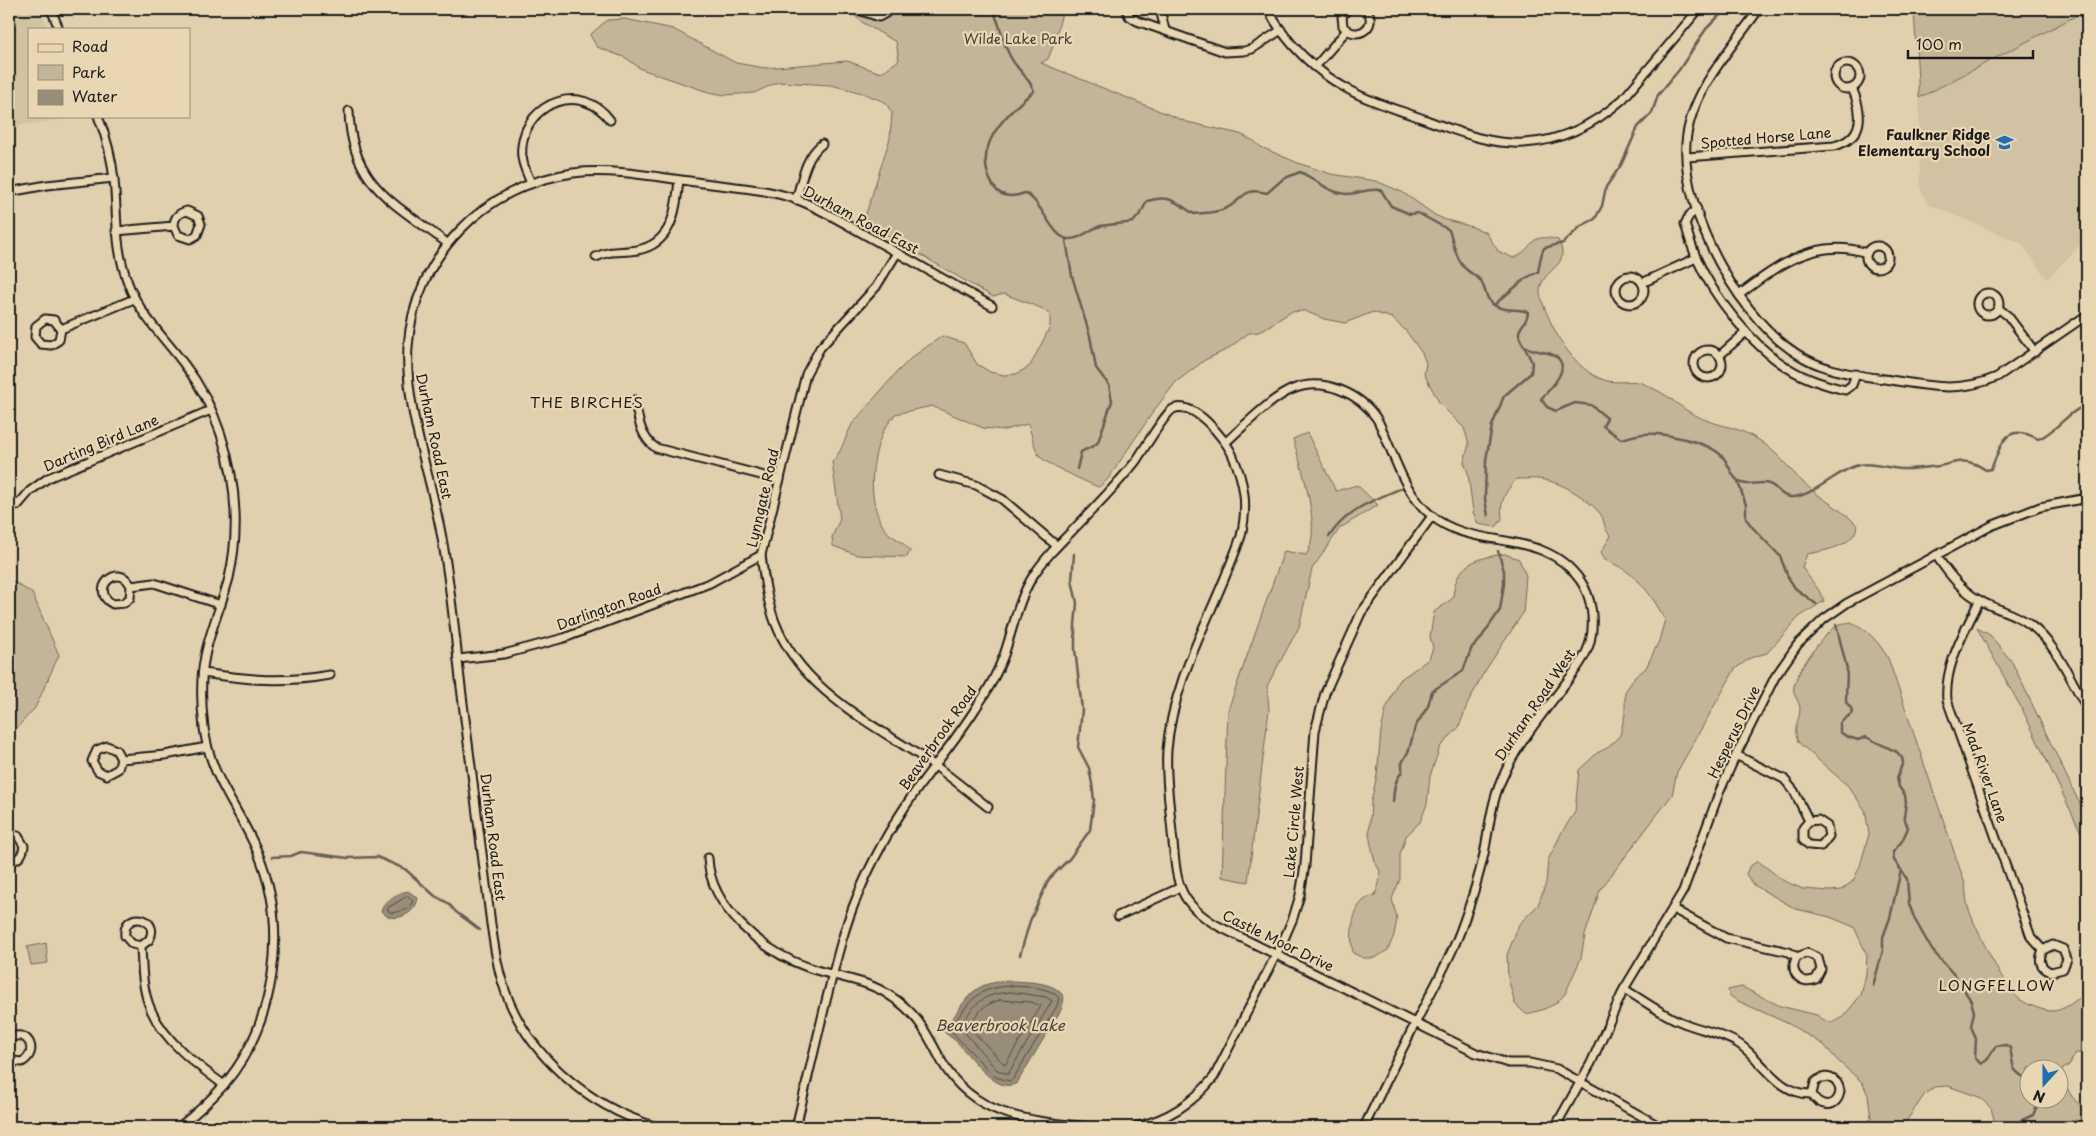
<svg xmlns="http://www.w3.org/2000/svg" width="2096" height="1136" viewBox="0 0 2096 1136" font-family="'Playpen Sans',sans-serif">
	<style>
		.built { fill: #d1c2a3 }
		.green { fill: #c3b598; stroke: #70685a; fill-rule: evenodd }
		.water { fill: #988d78; stroke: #666053 }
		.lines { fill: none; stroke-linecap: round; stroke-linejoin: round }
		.shore { stroke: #4e4941; stroke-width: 1 }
		.stream { stroke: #666053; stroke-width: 2.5 }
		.minor-casing { stroke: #1c1c1c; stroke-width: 11 }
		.minor { stroke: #e9d7b4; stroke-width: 7 }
		.labels { text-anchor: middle; stroke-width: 4.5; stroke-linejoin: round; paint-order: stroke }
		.park-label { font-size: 14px; fill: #46423b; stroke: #e9d7b4 }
		.poi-label { font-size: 14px; font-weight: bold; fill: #1c1c1c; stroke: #e9d7b4; text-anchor: end }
		.street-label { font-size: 14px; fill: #1c1c1c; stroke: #e9d7b4 }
		.neighbourhood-label { font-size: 15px; letter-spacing: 1px; fill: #1c1c1c; stroke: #e9d7b4 }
		.water-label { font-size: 15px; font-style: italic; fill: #47443c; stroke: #e9d7b4 }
	</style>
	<rect width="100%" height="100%" fill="#e1d0ae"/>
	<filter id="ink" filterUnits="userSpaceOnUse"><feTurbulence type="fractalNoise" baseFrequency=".02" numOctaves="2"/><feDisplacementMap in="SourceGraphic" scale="10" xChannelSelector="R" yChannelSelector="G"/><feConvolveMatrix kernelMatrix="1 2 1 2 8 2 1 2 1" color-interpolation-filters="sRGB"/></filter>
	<g filter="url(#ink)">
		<!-- built -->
		<g class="built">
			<polygon points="9,9 40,9 48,29 29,29 29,116 87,116 9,127"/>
			<polygon points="2087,10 2087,238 2047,279 2021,243 1928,204 1920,188 1919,98"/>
		</g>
		<!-- green -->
		<g class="green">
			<path d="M847,9H968L983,15L1011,9H1063L1054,44L1048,59L1041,63L1187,122L1240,134L1254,141L1261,147L1298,163L1331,174L1376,181L1402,192L1435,215L1446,220L1466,225L1486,232L1498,251L1513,258C1535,250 1527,231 1558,240C1573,268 1542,267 1540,291C1539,299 1555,332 1560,340C1570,355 1585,374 1604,380C1615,384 1627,380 1638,382C1643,383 1648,386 1652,388C1668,394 1681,409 1697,416C1714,425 1733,426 1750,435C1776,448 1786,467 1806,485C1822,500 1842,509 1857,525C1856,546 1824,551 1807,554L1802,567C1807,576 1823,593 1824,601L1799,617L1767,653L1750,658L1735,669L1677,772L1672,795L1600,890L1585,935L1581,958L1565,994L1555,1004L1542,1010L1526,1014L1515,1004L1508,978L1507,955L1519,924L1538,905L1546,883L1548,860L1562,832L1575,812L1579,770L1597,753L1609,747L1620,735L1625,714V692L1635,677L1646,668L1659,641L1665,619C1649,591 1636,572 1605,560L1601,552L1611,536C1603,530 1605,518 1599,512C1586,498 1563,483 1545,480C1536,478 1526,479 1517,479C1504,492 1500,502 1502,519L1496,527L1478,524L1473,512L1468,473L1464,462L1469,444L1464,428L1440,404L1424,374L1426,363L1422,353L1406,331L1392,318L1373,312L1345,323L1324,319L1305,311L1291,312L1259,332L1249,333L1226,350L1205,360L1176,382L1155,409L1108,479L1099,487C1093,486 1044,462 1040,457C1035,450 1031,433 1028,424L1004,430L983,428L932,406L895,414C892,419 887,425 884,430C870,459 867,501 884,528C888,536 903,540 910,551L907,557L857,555L833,546L832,537L840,519L832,462L840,451L852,424L897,372L911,358L942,336L964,343L977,364L990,372L1004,375L1016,374L1030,366L1050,327V315L1041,308L1004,294L993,297L873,227L865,217L890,138L892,113L885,102L862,93L831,85L778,82L754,93L725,95L708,92L641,69L626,58L597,47L590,35L607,20L625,19L673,29L736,63L765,68L847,61L881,73L899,60L896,42L863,23Z"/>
			<polygon points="1914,9 2087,9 2087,10 1919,98"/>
			<path d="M1307,433L1336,491L1357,485L1378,505L1340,528L1312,569L1299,627L1267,686L1269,709L1248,882L1222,877L1228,710L1284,551L1306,555C1323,531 1301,466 1293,439Z"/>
			<path d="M1505,554L1519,559L1526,576L1523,613L1483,674L1467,705L1459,727L1440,747L1430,776L1427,804L1420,822L1406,836L1400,855V879L1392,899L1397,919L1394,935L1388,950L1375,958H1363L1353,953C1350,938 1351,911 1364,900C1366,898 1372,896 1375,895L1379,884L1380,871L1375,862L1369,835L1371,802L1377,775L1381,731L1386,709L1398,681L1429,659L1433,648L1430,636L1434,612L1453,598C1455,564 1475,558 1505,554Z"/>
			<polygon points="9,579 32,593 59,655 35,708 9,736"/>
			<path d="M1851,622C1868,629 1879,643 1888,658L1965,884C1966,891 1966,900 1968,907C1974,926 2004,987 2018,998C2025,1004 2041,1010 2050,1011C2064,1012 2077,999 2087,992V1047L2080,1053H2076L2069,1065L2062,1070C2065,1087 2071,1101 2087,1109V1127H1996L1991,1108L1979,1097L1948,1086L1934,1087L1925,1094L1902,1127H1863L1871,1118L1868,1095L1862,1082L1838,1061L1824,1045L1789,1024L1736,1000L1729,995L1728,990L1742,987L1780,1006L1817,1015L1827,1022H1833L1843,1017L1861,995L1866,974L1867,955L1854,927L1830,917L1796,909L1752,884L1746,874L1749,867L1758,861L1784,881L1803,889L1830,891L1841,890L1853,881L1860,866L1869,834L1865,810L1848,786L1798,742C1792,726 1800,721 1800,708C1799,699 1792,696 1794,686C1797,671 1825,630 1840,624C1843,623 1848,623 1851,622ZM2028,1068H2058V1098H2028Z"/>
			<polygon points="1977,628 1990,635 2012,662 2087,819 2087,845 2023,711"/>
			<polygon points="46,943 48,963 31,965 27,947"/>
		</g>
		<!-- water -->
		<g class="water">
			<path d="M408,891L418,898C416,915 392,925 381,911C385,900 397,893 408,891Z"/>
			<path d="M1011,981C1027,982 1057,981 1064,998L1062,1008L1017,1083C997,1096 969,1055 957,1042C953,1038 946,1035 943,1030C946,1023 951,1020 955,1015C972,989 980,982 1011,981Z"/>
		</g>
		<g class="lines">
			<!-- shore -->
			<g class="shore">
				<polygon points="408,896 413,901 408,909 392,913 388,911 388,908"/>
				<path d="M1011,986C1025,987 1050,986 1059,998L1057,1006L1013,1079L1010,1081L995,1077L949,1029C971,1003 972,988 1011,986Z"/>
				<path d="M1011,992L1046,997L1052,1001L1008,1074L997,1070L960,1027C974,1004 981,994 1011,992Z"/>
				<path d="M1000,1000L1031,1002L1041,1006L1005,1065L969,1027C976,1013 984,1004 1000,1000Z"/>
			</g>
			<!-- stream -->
			<g class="stream">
				<path d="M992,9C1001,23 1002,42 1010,56C1017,70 1029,77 1034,91C1006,114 969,148 994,187C1001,198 1014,197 1025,193C1042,201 1052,239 1069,239C1081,240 1090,228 1101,226C1111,224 1122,224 1133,222L1141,213L1147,201C1170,194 1175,202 1194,214C1203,213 1213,213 1222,210C1244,203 1239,186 1267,193L1283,179L1300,172C1316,179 1328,193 1346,194C1359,194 1366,188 1381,190L1391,206L1410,214L1418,213L1449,230C1454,242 1454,255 1463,266C1467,272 1476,275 1481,281C1486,289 1485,299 1494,305C1503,312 1517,308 1528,312C1527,328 1511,327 1524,346C1532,351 1542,351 1551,354C1576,364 1551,388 1541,399L1547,407L1556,411L1575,403L1591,405L1607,418L1603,426L1621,439C1628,438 1636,434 1643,434C1662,432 1709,442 1722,456C1730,464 1731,479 1742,483C1751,486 1760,481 1769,484C1778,487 1779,496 1790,497C1811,498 1836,472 1855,466C1870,461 1889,469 1905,469C1916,469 1928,467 1939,466C1950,464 1961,459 1972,463C1977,464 1982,468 1986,470L1991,469C2002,444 2005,421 2038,439C2054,434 2072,407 2087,406"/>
				<path d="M1066,240L1072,276L1090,336L1096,368L1109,385L1112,401L1098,442C1093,448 1087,448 1081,452L1077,469"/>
				<path d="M1494,305L1526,278L1538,272C1540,263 1540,256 1544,248L1563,243L1581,226L1595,219L1602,206L1606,187L1621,165L1638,127L1652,113L1658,95L1679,70L1706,29L1726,9"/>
				<polyline points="1738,482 1746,505 1746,519 1754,529 1780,556 1788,577 1795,588 1816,604"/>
				<polyline points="1488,516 1485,499 1486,460 1492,426 1504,396 1531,373 1532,362 1525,348"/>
				<path d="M1329,537C1346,510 1373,500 1402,488"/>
				<path d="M1836,624L1847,669L1846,702L1851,708L1852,713L1840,723V732L1846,736L1858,740L1866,737L1874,741L1897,752L1902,758L1903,762L1897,778L1899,787L1905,795L1906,803L1904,817L1908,828L1902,841L1893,852L1894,860L1907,879L1909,904L1915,920L1932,950L1957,978L1971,1001L1974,1012L1971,1026L1976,1039L1975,1058L1981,1064L1987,1060L1996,1046L2006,1045L2010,1048C2014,1066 2010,1071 2028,1079"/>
				<path d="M1393,802C1394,790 1394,781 1402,772V763L1409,750L1415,727L1428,706L1432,691L1463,671L1472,647L1479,641L1500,610L1504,584V571L1498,551"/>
				<polyline points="272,857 291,856 301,852 348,858 377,857 405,869 435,896 448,903 456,912 480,930"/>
				<polyline points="1020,955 1030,921 1049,879 1070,858 1090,830 1094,800 1092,784 1089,768 1078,747 1082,710 1075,649 1075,625 1077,603 1072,580 1074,554"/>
				<polyline points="1873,986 1883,950 1883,937 1890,918 1901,870"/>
				<polyline points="2022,1127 2019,1125 2020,1121 2033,1115 2041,1098"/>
			</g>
			<defs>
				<g id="minor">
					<polyline points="51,9 59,29"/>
					<polyline points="856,9 879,17 886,13 888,9"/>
					<polyline points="1126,9 1129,16 1137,21 1225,52 1244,51 1252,49 1281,30"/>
					<polyline points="1160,9 1165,30"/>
					<path d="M1268,9C1285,43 1317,73 1351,91C1375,104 1403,111 1429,121C1460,132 1490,145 1524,143C1563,141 1595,124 1623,99L1699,9"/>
					<path d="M1347,9L1342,17L1343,26C1356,43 1380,26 1366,9"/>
					<path d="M1759,9C1731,49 1690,92 1686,143C1681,213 1743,327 1806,359C1834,374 1867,376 1897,381C1934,387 1961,392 1997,377L2087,315"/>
					<circle cx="1847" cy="76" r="13"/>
					<polyline points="1315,67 1347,30"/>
					<path d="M349,111C351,185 394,203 447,243"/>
					<path d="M98,116C106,136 112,159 114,180C118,218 114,245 128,283C139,314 164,337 184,364C216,405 233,460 235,512C236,534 234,556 229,578C222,604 210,630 205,656C200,680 201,704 204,728C211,781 239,807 258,853C289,928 276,1024 223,1086C210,1101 194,1115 179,1127"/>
					<path d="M1687,157L1834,146C1865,138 1863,113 1852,88"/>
					<path d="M531,183C526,171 520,160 522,146C527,101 582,82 610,120"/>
					<polyline points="9,192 47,185 114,178"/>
					<path d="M796,200C802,180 805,157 822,144"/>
					<path d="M1697,209L1689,216L1685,224C1688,235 1692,247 1696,257C1713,296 1751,345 1788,368C1805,379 1825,385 1845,390L1852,385L1856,374"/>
					<path d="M116,231L174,226C174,217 178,213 187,211L198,216L201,224L197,235L190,239L178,235L174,226"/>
					<circle cx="1877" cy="257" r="11"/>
					<path d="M897,253L876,287L820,348L806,374L761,555C764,577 767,601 775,622C802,693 876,725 934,765C952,778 970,793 988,807"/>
					<path d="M596,257C612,249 621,253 637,250C673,244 676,209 679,180"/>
					<circle cx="1630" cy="290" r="14"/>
					<polyline points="1642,283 1696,258"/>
					<circle cx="1988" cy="304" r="11"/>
					<path d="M1739,295C1777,266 1816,236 1867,253"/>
					<polyline points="1998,308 2008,316 2035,352"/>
					<polyline points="61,329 54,320 45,319 36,326 35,337 41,344 51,345 59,340 61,329 134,299"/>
					<circle cx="1708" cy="364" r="14"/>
					<polyline points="1720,355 1746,332"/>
					<path d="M635,400C638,418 640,437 656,448L780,480"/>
					<path d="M1226,442C1244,426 1272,397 1293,389C1323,377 1360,393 1377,419C1382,428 1386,439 1390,448C1400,473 1410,498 1432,516C1473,551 1543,527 1580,580C1592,597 1595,622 1590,642C1584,663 1568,679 1556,696C1535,723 1514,750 1501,781C1491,804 1489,829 1484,854C1479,876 1472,899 1464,921C1452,956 1433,988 1416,1022C1398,1057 1381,1092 1364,1127"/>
					<polyline points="939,475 976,485 1002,499 1057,546"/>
					<polyline points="9,498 18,505 30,491 48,478 211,410"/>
					<path d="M1936,555C1947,572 1962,592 1981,601C1997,610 2015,613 2029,624C2057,644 2070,679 2087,708"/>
					<path d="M131,586L130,598L124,603L113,604C88,591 118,560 131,586L154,583L221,605"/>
					<path d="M1979,601C1965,632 1944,665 1947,700L2031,937L2043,950C2038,960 2040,968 2051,972L2063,969L2067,959L2063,949L2053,945L2043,950"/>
					<polyline points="458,659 504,654 564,638 710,583 761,555"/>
					<path d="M203,673C248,680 284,683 330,675"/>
					<polyline points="1736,755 1784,779 1794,791 1809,821 1803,828 1803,840 1809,845 1821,846 1829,836 1827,826 1818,820 1809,821"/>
					<polyline points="121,759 116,750 107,746 97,750 92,761 98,771 107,775 118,769 121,759 165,755 207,747"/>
					<path d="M9,834L18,836L24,846C23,855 18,861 9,861"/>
					<path d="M708,858C710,908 763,951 807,967C834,977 865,979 889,995C918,1013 927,1034 942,1062C975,1119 1033,1121 1091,1127"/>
					<path d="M1673,909L1726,938L1789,952L1797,957C1788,971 1800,986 1816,979L1821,969L1818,958L1807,953L1797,957"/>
					<polyline points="1118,916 1179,888"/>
					<path d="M141,946L149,940C162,917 122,909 125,936L132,944L141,946C142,967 142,990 151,1010C165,1042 197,1065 224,1085"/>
					<path d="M1624,989C1643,1000 1661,1014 1681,1022C1700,1030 1722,1033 1739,1044C1764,1061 1778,1095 1812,1094C1819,1108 1838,1109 1840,1091C1838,1078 1826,1073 1815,1082L1812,1094"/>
					<path d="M9,1039C26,1027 41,1051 22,1062L13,1061L9,1058"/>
					<path d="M657,1127C587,1106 523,1053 502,981C496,962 494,943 491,924C481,843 470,761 460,679C455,634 451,589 443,544C433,481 404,409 408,347C414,256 485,185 573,173C613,168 656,177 696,182C730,187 766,188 798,200C822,209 845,224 867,236C909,259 950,283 992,306"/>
					<path d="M796,1127C806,1085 816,1043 826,1001C835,966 843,930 857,897C872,860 892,825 915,792C935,764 957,738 976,708C987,692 997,674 1004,655C1013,629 1018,600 1033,576C1044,559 1058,545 1072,531C1094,508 1116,486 1136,461C1143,451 1165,413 1173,409C1194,400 1225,439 1232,454C1245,483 1248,506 1241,536C1217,607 1173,675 1167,750C1165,778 1170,806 1172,833C1177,878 1174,901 1218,926L1476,1053L1508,1063H1530L1557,1069L1661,1127"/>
					<path d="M1135,1127C1168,1119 1192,1104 1214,1077L1284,939L1293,918L1300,895L1305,865L1315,731L1325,693L1361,613L1432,516"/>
					<polyline points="1555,1127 1591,1063 1624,989 1683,891 1719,793 1736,755 1775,677 1798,644 1824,619 1847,603 1991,526 2040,507 2087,498"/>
				</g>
			</defs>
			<!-- minor casing -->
			<use href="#minor" class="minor-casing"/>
			<!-- minor -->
			<use href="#minor" class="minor"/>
		</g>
	</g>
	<!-- icons -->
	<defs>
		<symbol id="school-bare" viewBox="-9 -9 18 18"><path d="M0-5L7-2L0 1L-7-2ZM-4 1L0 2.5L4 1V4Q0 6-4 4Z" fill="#1f6fb2" stroke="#e9d7b4" stroke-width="2.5" paint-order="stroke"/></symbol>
	</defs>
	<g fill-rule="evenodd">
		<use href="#school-bare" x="1992" y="130" width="25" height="25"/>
	</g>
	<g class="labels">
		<!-- park labels -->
		<g class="park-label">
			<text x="1018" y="44">Wilde Lake Park</text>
		</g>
		<!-- poi labels -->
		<g class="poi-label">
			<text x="1990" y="140">Faulkner Ridge<tspan x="1990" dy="16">Elementary School</tspan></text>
		</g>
		<!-- street labels -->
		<g class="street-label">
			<text transform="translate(1766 138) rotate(-5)" y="5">Spotted Horse Lane</text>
			<text transform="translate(861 220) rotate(28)" y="5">Durham Road East</text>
			<text transform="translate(434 436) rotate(78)" y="5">Durham Road East</text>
			<text transform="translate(101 443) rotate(-23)" y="5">Darting Bird Lane</text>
			<text transform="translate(763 498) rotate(-77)" y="5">Lynngate Road</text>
			<text transform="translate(609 607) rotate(-20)" y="5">Darlington Road</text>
			<text transform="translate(1535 705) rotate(-56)" y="5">Durham Road West</text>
			<text transform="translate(1734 732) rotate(-64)" y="5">Hesperus Drive</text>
			<text transform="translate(938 738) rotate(-55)" y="5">Beaverbrook Road</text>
			<text transform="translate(1985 773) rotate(70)" y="5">Mad River Lane</text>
			<text transform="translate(1294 822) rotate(-85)" y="5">Lake Circle West</text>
			<text transform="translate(493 837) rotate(83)" y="5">Durham Road East</text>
			<text transform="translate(1278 941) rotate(26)" y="5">Castle Moor Drive</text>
		</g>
		<!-- neighbourhood labels -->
		<g class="neighbourhood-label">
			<text x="587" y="408">THE BIRCHES</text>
			<text x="1997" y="991">LONGFELLOW</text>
		</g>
		<!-- water labels -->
		<g class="water-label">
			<text x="1000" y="1031">Beaverbrook Lake</text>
		</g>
	</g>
	<!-- margin -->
	<rect width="2096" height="1136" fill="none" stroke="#e9d7b4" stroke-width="30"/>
	<rect x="15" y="15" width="2066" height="1106" fill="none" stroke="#1c1c1c" stroke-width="2" filter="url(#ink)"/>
	<!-- legend -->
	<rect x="28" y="28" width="162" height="90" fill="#e9d7b4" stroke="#978c77"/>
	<rect x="38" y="44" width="25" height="8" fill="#e9d7b4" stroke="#978c77"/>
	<text x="72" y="52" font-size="15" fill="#1c1c1c">Road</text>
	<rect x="38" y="65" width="25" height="15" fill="#c3b598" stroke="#978c77"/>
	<text x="72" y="78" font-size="15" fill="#1c1c1c">Park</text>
	<rect x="38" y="90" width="25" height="15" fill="#988d78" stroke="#978c77"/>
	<text x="72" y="102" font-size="15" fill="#1c1c1c">Water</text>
	<!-- north arrow -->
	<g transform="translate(2044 1084) rotate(201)"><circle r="24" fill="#e9d7b4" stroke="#978c77"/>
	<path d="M0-4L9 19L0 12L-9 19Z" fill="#1f6fb2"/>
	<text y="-8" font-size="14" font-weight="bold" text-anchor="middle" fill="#1c1c1c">N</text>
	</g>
	<!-- scale -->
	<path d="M1908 50v8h125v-8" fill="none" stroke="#1c1c1c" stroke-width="2.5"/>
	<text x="1916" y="50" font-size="15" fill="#1c1c1c" stroke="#e9d7b4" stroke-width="4" paint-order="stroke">100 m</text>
</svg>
